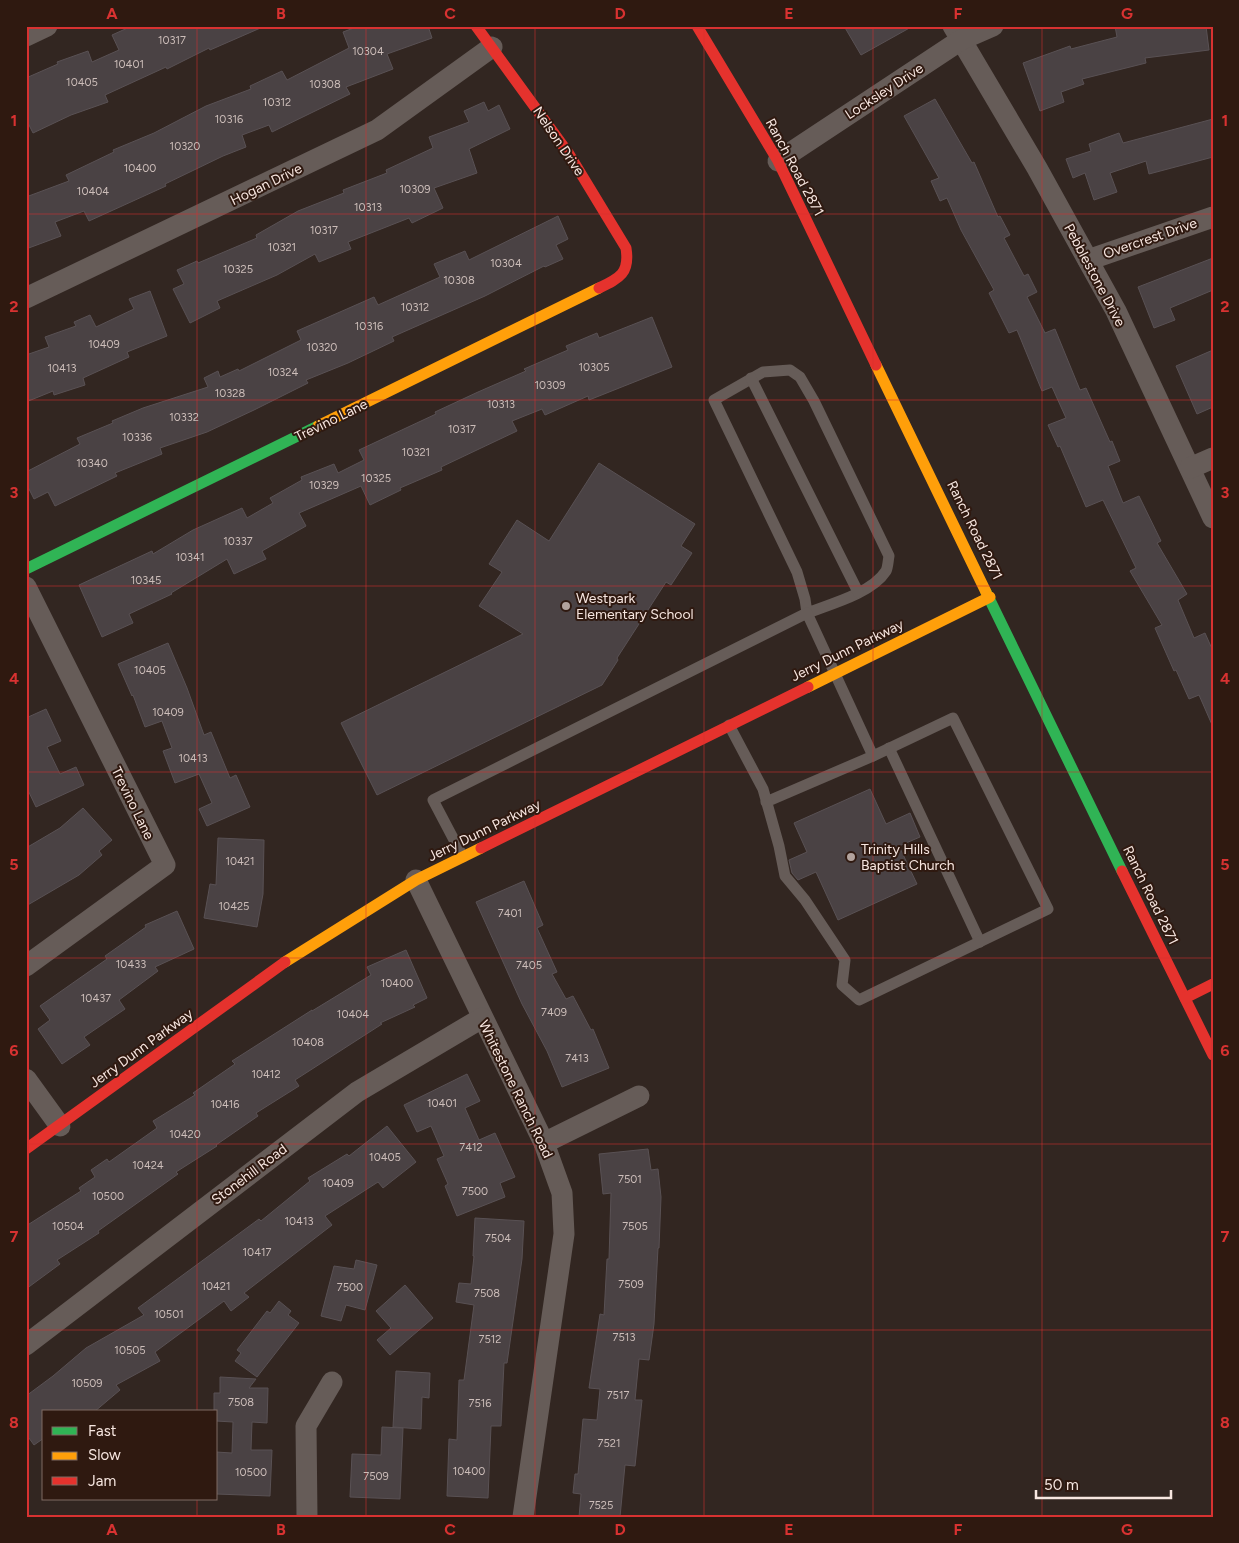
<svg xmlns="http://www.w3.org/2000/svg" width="1239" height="1543" viewBox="0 0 1239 1543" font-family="Figtree,sans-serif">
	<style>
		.building { fill: #4a4244; stroke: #595154 }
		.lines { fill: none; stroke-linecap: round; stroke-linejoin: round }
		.lane { stroke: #665c58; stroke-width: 11 }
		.street { stroke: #665c58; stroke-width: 21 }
		.fast { stroke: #30b455; stroke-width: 11 }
		.slow { stroke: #ff9f0a; stroke-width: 11 }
		.jam { stroke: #e5322d; stroke-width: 11 }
		.grid { fill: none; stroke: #d83231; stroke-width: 1; stroke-opacity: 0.55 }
		.poi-dot { fill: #b2a39d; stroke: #2f1910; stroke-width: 2 }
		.labels { text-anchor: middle; stroke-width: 4; stroke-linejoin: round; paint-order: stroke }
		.number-label { font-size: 11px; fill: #ccbdb9 }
		.street-label { font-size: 14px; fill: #f7e6e0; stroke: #2f1910 }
		.poi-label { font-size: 14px; fill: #f7e6e0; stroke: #2f1910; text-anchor: start }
		.neatline { fill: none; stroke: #d83231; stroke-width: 2 }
		.grid-label { font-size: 16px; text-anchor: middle; font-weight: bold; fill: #d83231 }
	</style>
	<rect width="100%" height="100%" fill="#322621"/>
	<!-- building -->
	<g class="building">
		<polygon points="132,26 265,26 210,50 209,48 167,69 166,67 105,95 108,102 71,115 33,133 26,119 26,78 58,64 57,62 88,51 92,62 119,50 112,35"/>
		<polygon points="359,26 428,26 432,38 387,54 393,69 346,87 350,94 272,132 269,125 242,135 246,147 223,156 165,184 166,186 89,221 84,211 55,222 61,236 26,249 26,197 69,181 66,175 114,152 113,150 154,133 206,106 251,89 250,86 282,71 287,80 349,48 343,32"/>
		<polygon points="844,26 913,26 861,55"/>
		<polygon points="1115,26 1206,26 1209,50 1145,58 1146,63 1082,79 1084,84 1061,92 1064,102 1040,111 1023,63 1070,46 1071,49 1117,37"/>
		<polygon points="935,99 972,163 974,162 998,217 1000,216 1010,235 1004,238 1024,276 1028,274 1037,292 1027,297 1045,333 1055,329 1080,390 1086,388 1110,442 1112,441 1120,461 1108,466 1123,503 1139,496 1161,541 1157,543 1187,594 1178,600 1194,638 1205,633 1213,651 1213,727 1199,695 1189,699 1176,670 1174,671 1155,628 1162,625 1130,571 1136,568 1103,500 1086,507 1060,446 1058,447 1048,425 1066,418 1052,387 1042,391 1017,330 1009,333 989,293 994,290 961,230 947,198 940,201 931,181 939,178 904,116"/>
		<polygon points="484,102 488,111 499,105 510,129 469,149 477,173 434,188 443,208 412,223 409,218 348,242 351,249 319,262 315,254 277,275 217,301 220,308 190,323 173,289 184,284 177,270 197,261 198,263 257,238 256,235 298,211 344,193 343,190 387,173 386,170 433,148 429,137 469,122 464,111"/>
		<polygon points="1213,119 1213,157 1149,174 1146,161 1110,173 1117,192 1094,200 1085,173 1073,178 1066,159 1091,151 1089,144 1119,133 1123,143"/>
		<polygon points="558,216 568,239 556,245 563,259 545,267 544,266 485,296 392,337 394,341 348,363 306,380 308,383 254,410 207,432 160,448 162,454 115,473 117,476 55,506 48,492 34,499 26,483 26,472 80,444 77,438 113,423 112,421 143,408 208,387 204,378 218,371 220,377 238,369 239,371 301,340 297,331 374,297 378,305 440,277 434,264 465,251 469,260"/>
		<polygon points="1213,258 1213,290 1170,308 1175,320 1154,328 1138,287"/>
		<polygon points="150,291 167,336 127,352 129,357 83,378 85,385 54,395 53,391 26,402 26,355 49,347 45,337 76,326 74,322 90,315 96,327 134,309 129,299"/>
		<polygon points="652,317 672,367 589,400 588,396 545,415 542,409 512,421 517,431 441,467 442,470 400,488 401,490 370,505 361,486 299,513 306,526 262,551 266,559 234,574 227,559 171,593 172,594 129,614 133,623 102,637 79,585 152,551 153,554 193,530 242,508 247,518 273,503 270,498 302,480 301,477 334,464 338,473 364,460 359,450 436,414 435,412 478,392 526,371 524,369 568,350 566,346 597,333 599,338"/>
		<polygon points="1213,350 1213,407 1197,414 1176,366"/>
		<polygon points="599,463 695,524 681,546 692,553 671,585 666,582 617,658 618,660 602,685 377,795 341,723 523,634 479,606 502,572 489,564 517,520 549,541"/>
		<polygon points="168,643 187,688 204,735 211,732 230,778 236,775 250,807 207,826 199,809 212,803 199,774 175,783 163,751 172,748 162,721 145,727 133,695 132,696 118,664"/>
		<polygon points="46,709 61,741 47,747 60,774 76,767 84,785 36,807 26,786 26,718"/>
		<polygon points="870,789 886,824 910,813 920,837 899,846 917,884 838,920 816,872 798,880 792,873 789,860 807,852 794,823"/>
		<polygon points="83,808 112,840 99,851 102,855 79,875 26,906 26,848 60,828"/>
		<polygon points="218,838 264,840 263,894 257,927 204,918 210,884 216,885"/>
		<polygon points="524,881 543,925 537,928 557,972 552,974 566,999 573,996 591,1030 593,1029 609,1068 562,1087 547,1051 522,1004 476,902"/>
		<polygon points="177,911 194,949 155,967 158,971 119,1000 125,1009 84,1037 90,1045 62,1064 38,1029 50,1020 40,1006 107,959 105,956 146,927 145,925"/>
		<polygon points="406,950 427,998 413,1005 415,1007 380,1023 382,1024 295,1080 299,1086 256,1113 258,1116 216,1145 217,1146 176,1172 178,1174 98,1231 99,1233 57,1260 60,1264 26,1289 26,1226 81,1191 79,1188 95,1177 91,1170 107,1159 109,1162 157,1128 153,1121 195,1095 193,1093 235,1064 232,1061 312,1010 312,1011 371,975 367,967"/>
		<polygon points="467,1074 480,1101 465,1108 479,1140 495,1133 515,1177 500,1183 505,1197 457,1216 445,1186 448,1184 437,1159 444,1156 431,1126 417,1132 404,1105"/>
		<polygon points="387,1126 416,1162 383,1188 378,1182 325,1216 332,1225 244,1293 249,1297 231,1311 224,1301 155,1352 160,1361 116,1385 120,1390 94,1412 44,1412 44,1438 34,1445 26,1434 26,1396 53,1376 86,1348 144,1315 138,1308 259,1219 261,1221 310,1181 308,1178 347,1154 349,1156"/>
		<polygon points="648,1149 651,1170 658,1169 661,1197 659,1248 658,1248 654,1324 649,1360 639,1359 635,1400 642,1400 635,1466 625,1465 620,1517 579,1517 581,1494 573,1493 575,1474 578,1474 583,1419 597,1420 600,1389 589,1388 600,1314 604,1315 607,1259 609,1259 611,1193 603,1194 599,1154"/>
		<polygon points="475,1218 524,1221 522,1259 507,1363 504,1363 501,1426 491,1426 488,1498 447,1496 449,1439 457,1440 459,1380 464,1380 474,1305 456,1302 459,1283 471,1284 474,1256 473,1256"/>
		<polygon points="356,1260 377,1265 365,1310 346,1305 341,1321 321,1316 334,1266 354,1269"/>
		<polygon points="405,1285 433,1318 390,1355 377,1340 391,1328 376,1311"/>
		<polygon points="279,1301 291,1311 288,1315 299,1323 257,1377 235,1361 241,1353 237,1350 267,1311 270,1313"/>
		<polygon points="396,1371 430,1373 429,1398 422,1397 421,1429 393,1427"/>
		<polygon points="220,1377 256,1379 249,1388 268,1388 267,1423 252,1422 251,1450 272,1450 270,1496 216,1494 216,1452 232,1453 233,1422 216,1421 216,1412 214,1412 214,1393 220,1393"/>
		<polygon points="382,1427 403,1428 400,1499 350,1497 352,1454 381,1455"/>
	</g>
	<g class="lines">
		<!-- lane -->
		<g class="lane">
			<path d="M790,370L800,377L814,401L889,556C888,561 888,567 886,571C872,593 831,604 807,613L805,599L797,572L714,400L763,372Z"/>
			<polyline points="751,378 858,592"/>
			<polyline points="889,748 980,942"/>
			<polyline points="766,802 873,756"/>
			<polyline points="463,857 433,800 807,613 873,756 953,718 1048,909 859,1000 842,985 845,960 805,900 785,876 779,846 763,789 729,725"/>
		</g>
		<!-- street -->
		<g class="street">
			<polyline points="953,26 1037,168 1116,311 1213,518"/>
			<polyline points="26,36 47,26"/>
			<polyline points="778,161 961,40 993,26"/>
			<polyline points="1088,260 1213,217"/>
			<polyline points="26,298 377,130 492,47"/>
			<polyline points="1190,468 1213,458"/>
			<polyline points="26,587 165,865 26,966"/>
			<polyline points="416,880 544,1143 562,1193 564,1234 523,1517"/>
			<polyline points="26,1079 60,1126"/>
			<polyline points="544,1143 639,1096"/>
			<polyline points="26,1345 357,1092 482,1018"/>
			<polyline points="307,1517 306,1426 332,1382"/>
		</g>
		<!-- fast -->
		<g class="fast">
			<polyline points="26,569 318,426"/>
			<polyline points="986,592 1122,871"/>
		</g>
		<!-- slow -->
		<g class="slow">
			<polyline points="876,365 986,592"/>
			<polyline points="318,426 599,288"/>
			<polyline points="808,687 990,597"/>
			<polyline points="285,962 416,880 481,848"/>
		</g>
		<!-- jam -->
		<g class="jam">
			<path d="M476,26L569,154L626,248C630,273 620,278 599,288"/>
			<polyline points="697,26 778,161 876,365"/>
			<polyline points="481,848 808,687"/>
			<polyline points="1122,871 1213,1055"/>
			<polyline points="1185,998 1213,984"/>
			<polyline points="26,1149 285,962"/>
		</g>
	</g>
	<!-- grid -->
	<path class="grid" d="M197,26V1412M366,26V1517M535,26V1517M704,26V1517M873,26V1517M1042,26V1517M26,214H1213M26,400H1213M26,586H1213M26,772H1213M26,958H1213M26,1144H1213M26,1330H1213M197,1499V1517"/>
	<!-- markers -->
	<g class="poi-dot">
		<circle cx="566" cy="606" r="5"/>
		<circle cx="851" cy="857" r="5"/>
	</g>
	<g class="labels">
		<!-- number labels -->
		<g class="number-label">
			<text x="172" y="44">10317</text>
			<text x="368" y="55">10304</text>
			<text x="129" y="68">10401</text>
			<text x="82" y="86">10405</text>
			<text x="325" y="88">10308</text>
			<text x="277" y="106">10312</text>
			<text x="229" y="123">10316</text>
			<text x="185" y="150">10320</text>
			<text x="140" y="172">10400</text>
			<text x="415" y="193">10309</text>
			<text x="93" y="195">10404</text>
			<text x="368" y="211">10313</text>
			<text x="324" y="234">10317</text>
			<text x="282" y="251">10321</text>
			<text x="506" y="267">10304</text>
			<text x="238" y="273">10325</text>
			<text x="459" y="284">10308</text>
			<text x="415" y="311">10312</text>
			<text x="369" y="330">10316</text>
			<text x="104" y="348">10409</text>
			<text x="322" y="351">10320</text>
			<text x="594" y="371">10305</text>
			<text x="62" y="372">10413</text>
			<text x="283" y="376">10324</text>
			<text x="550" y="389">10309</text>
			<text x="230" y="397">10328</text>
			<text x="501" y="408">10313</text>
			<text x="184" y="421">10332</text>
			<text x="462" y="433">10317</text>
			<text x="137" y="441">10336</text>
			<text x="416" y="456">10321</text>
			<text x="92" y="467">10340</text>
			<text x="376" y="482">10325</text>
			<text x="324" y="489">10329</text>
			<text x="238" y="545">10337</text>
			<text x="190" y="561">10341</text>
			<text x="146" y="584">10345</text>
			<text x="150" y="674">10405</text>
			<text x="168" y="716">10409</text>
			<text x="193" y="762">10413</text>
			<text x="240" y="865">10421</text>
			<text x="234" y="910">10425</text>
			<text x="510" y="917">7401</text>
			<text x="131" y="968">10433</text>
			<text x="529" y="969">7405</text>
			<text x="397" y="987">10400</text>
			<text x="96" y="1002">10437</text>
			<text x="554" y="1016">7409</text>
			<text x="353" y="1018">10404</text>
			<text x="308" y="1046">10408</text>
			<text x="577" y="1062">7413</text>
			<text x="266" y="1078">10412</text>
			<text x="442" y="1107">10401</text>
			<text x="225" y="1108">10416</text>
			<text x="185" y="1138">10420</text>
			<text x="471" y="1151">7412</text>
			<text x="385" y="1161">10405</text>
			<text x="148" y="1169">10424</text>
			<text x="630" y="1183">7501</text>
			<text x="338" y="1187">10409</text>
			<text x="475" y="1195">7500</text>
			<text x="108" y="1200">10500</text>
			<text x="299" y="1225">10413</text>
			<text x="68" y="1230">10504</text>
			<text x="635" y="1230">7505</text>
			<text x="498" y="1242">7504</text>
			<text x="257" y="1256">10417</text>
			<text x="631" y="1288">7509</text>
			<text x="216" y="1290">10421</text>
			<text x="350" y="1291">7500</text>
			<text x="487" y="1297">7508</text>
			<text x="169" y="1318">10501</text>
			<text x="624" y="1341">7513</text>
			<text x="490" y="1343">7512</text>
			<text x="130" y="1354">10505</text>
			<text x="87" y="1387">10509</text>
			<text x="618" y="1399">7517</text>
			<text x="241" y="1406">7508</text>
			<text x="480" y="1407">7516</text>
			<text x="609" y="1447">7521</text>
			<text x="469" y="1475">10400</text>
			<text x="251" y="1476">10500</text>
			<text x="376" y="1480">7509</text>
			<text x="601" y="1509">7525</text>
		</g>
		<!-- street labels -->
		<g class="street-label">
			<text transform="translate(884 91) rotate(-33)" y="5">Locksley Drive</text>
			<text transform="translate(559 141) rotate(56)" y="5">Nelson Drive</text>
			<text transform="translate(795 167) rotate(62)" y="5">Ranch Road 2871</text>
			<text transform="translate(266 184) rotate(-26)" y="5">Hogan Drive</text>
			<text transform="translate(1150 238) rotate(-19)" y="5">Overcrest Drive</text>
			<text transform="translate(1095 275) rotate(62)" y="5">Pebblestone Drive</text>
			<text transform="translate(331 420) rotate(-26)" y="5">Trevino Lane</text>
			<text transform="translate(975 530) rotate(64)" y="5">Ranch Road 2871</text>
			<text transform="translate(847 650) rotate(-26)" y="5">Jerry Dunn Parkway</text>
			<text transform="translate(133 803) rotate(64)" y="5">Trevino Lane</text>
			<text transform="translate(484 830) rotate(-26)" y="5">Jerry Dunn Parkway</text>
			<text transform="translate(1151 895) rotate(64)" y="5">Ranch Road 2871</text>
			<text transform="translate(141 1048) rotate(-36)" y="5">Jerry Dunn Parkway</text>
			<text transform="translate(516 1089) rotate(64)" y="5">Whitestone Ranch Road</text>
			<text transform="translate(249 1174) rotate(-37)" y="5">Stonehill Road</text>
		</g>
		<!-- poi labels -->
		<g class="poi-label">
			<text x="576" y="603">Westpark<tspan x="576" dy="16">Elementary School</tspan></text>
			<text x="861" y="854">Trinity Hills<tspan x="861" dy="16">Baptist Church</tspan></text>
		</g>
	</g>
	<!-- border -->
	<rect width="1239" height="1543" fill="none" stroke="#2f1910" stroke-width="55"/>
	<!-- legend -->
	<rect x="42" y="1410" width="175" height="90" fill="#2f1910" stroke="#7f6b63"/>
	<rect x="52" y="1427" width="25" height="8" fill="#30b455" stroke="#7f6b63"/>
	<text x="88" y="1436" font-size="15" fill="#f7e6e0">Fast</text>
	<rect x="52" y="1452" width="25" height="8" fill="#ff9f0a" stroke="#7f6b63"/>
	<text x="88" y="1460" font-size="15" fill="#f7e6e0">Slow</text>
	<rect x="52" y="1477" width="25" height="8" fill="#e5322d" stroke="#7f6b63"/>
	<text x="88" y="1486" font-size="15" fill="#f7e6e0">Jam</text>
	<!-- scale -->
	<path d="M1036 1490v8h135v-8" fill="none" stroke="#f7e6e0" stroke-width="2.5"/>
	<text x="1044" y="1490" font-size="15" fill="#f7e6e0" stroke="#2f1910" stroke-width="4" paint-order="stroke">50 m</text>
	<rect x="28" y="28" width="1184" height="1488" class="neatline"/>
	<g class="grid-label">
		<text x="112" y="19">A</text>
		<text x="281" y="19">B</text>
		<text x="450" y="19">C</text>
		<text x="620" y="19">D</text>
		<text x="789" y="19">E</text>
		<text x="958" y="19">F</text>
		<text x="1127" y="19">G</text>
		<text x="14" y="126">1</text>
		<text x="1225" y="126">1</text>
		<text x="14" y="312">2</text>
		<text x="1225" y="312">2</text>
		<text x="14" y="498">3</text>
		<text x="1225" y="498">3</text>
		<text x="14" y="684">4</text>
		<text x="1225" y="684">4</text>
		<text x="14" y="870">5</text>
		<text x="1225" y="870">5</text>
		<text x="14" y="1056">6</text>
		<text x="1225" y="1056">6</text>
		<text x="14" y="1242">7</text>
		<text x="1225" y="1242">7</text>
		<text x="14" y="1428">8</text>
		<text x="1225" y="1428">8</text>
		<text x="112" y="1535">A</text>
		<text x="281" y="1535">B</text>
		<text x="450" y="1535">C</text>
		<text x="620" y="1535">D</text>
		<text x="789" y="1535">E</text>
		<text x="958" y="1535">F</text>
		<text x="1127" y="1535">G</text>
	</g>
</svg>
